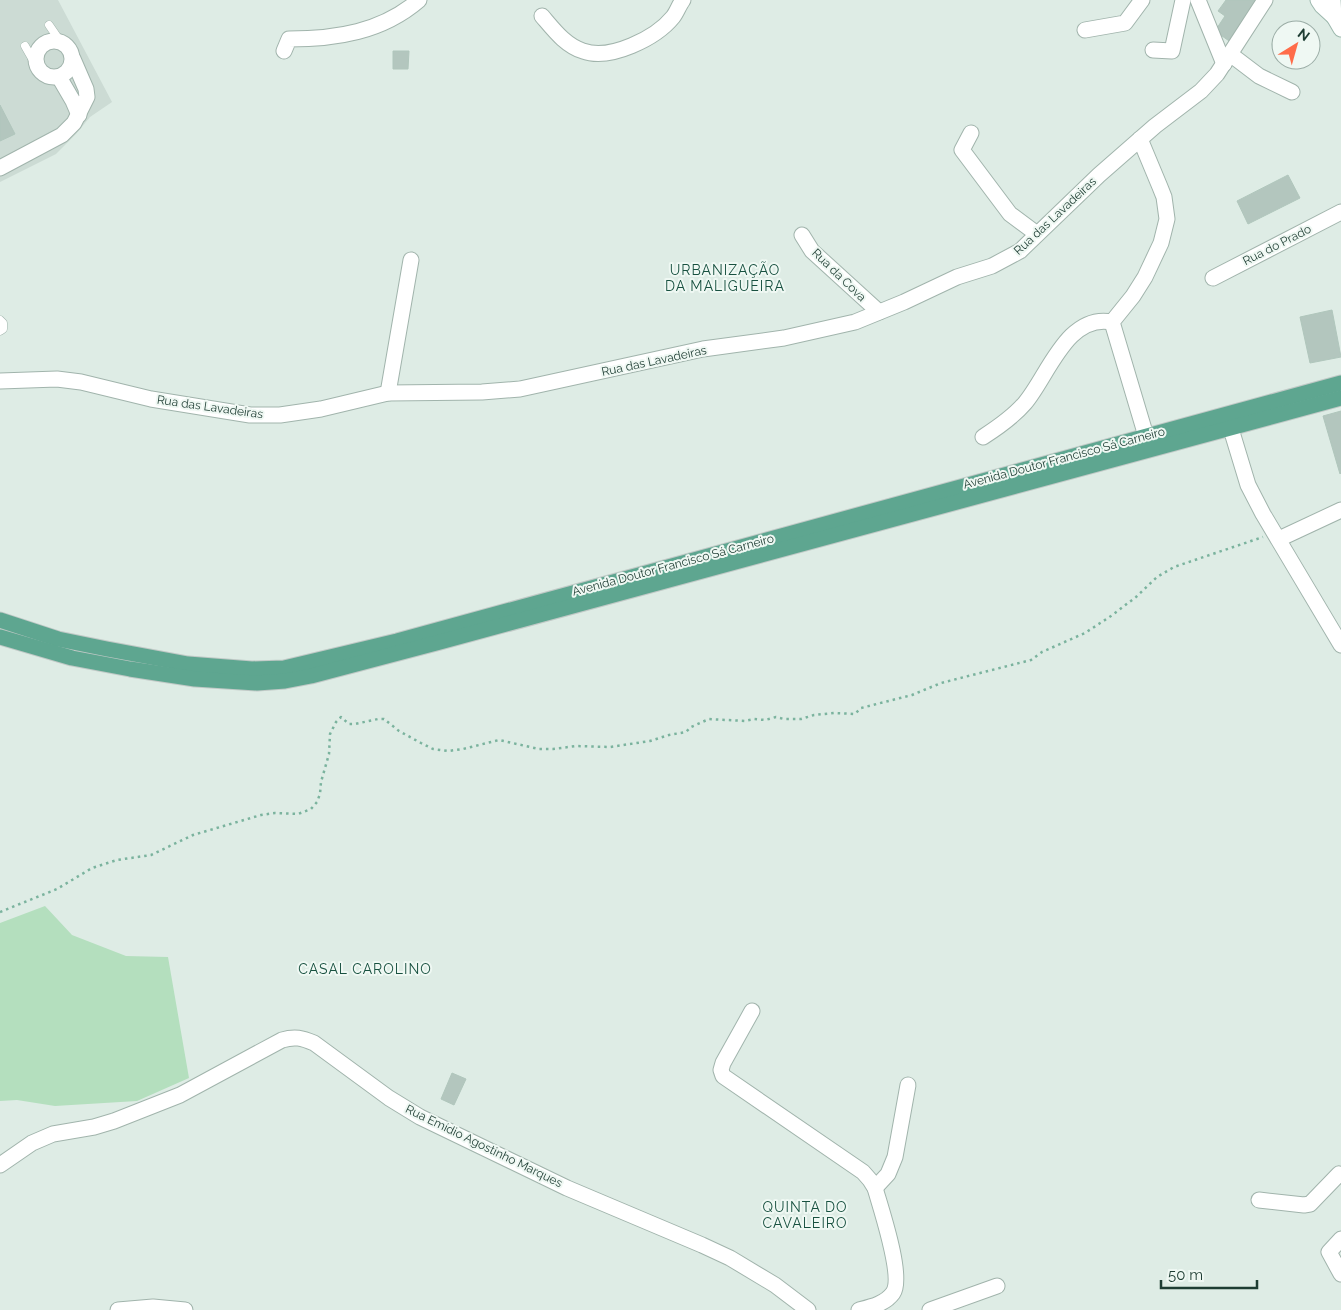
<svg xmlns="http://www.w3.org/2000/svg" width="1341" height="1310" viewBox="0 0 1341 1310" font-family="Raleway,sans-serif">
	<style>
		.built { fill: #ccdbd4 }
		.green { fill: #b4dfbe }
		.building { fill: #b3c6be; stroke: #b0c6bc }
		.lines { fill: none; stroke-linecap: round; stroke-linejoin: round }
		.lane-casing { stroke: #a1b4ac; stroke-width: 9 }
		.street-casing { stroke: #a1b4ac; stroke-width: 17 }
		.secondary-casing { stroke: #9cb8ad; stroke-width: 17 }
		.primary-casing { stroke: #c0c9c6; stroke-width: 17 }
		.path { stroke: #7bb39e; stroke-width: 2.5; stroke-dasharray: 2.5 4; stroke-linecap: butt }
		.lane { stroke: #fff; stroke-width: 8 }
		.street { stroke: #fff; stroke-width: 15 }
		.secondary { stroke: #fff; stroke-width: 15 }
		.primary { stroke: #5ea690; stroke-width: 15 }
		.labels { text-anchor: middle; stroke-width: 4; stroke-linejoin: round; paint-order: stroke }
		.street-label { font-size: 12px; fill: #1e3d33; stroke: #eff8f3 }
		.neighbourhood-label { font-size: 14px; letter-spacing: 1px; fill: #185140; stroke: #eff8f3 }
	</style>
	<rect width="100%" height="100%" fill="#deece5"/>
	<!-- built -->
	<polygon class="built" points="0,0 58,0 112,102 90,117 76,134 56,154 0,182"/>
	<!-- green -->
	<polygon class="green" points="45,906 72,935 126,956 168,957 189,1078 137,1101 55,1106 17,1100 0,1101 0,923"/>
	<!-- building -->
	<g class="building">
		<polygon points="1226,0 1255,0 1259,3 1232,43 1215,31 1225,16 1218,11"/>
		<polygon points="393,51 409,51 408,69 393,69"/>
		<polygon points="0,105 15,134 0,141"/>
		<polygon points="1288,175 1300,198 1248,224 1237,201"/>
		<polygon points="1332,310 1341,357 1310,363 1300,317"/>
		<polygon points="1341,411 1341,473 1340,474 1323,416"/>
		<polygon points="452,1073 466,1079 454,1105 441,1099"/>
	</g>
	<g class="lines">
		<defs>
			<g id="lane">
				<polyline points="49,25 60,41"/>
				<polyline points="25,46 37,67"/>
				<polyline points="0,320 3,323 3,329 0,331"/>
			</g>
			<g id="street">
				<polyline points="1198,0 1224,64"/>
				<path d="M542,16C554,30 565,45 583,51C610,61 656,38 673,17C677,12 679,5 683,0"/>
				<polyline points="1085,30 1125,23 1142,0"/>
				<circle cx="54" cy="59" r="18"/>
				<polyline points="1153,50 1172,51 1183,0"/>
				<path d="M284,51L289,39C336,39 382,32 419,0"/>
				<polyline points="1230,54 1259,76 1292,92"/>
				<polyline points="59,77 73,101 79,115"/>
				<polyline points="971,133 962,150 1010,214 1037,234"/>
				<polyline points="1140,139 1160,187 1164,197 1167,219 1161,243 1145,277 1133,296 1112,322 1146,436"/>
				<polyline points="0,168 62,135 74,123 87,97 86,89 73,59"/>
				<polyline points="802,235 812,251 879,312"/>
				<polyline points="1213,278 1341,212"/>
				<polyline points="0,381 57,379 81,382 151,399 250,415 280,415 321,409 388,393 482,392 520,389 703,349 784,338 855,322 904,302 957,277 992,266 1020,251 1099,175 1155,126 1201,91 1217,74 1265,0"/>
				<polyline points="388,393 411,260"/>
				<polyline points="1231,429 1248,485 1263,514 1341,645"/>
				<path d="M983,437C997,428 1014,416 1025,403C1048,376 1067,313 1112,322"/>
				<polyline points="1279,539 1341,510"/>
				<path d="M752,1011L723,1063L721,1070L723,1076L863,1172L870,1180L875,1188C881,1209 904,1277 893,1293C885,1304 871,1307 859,1310"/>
				<path d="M0,1165L32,1143L53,1134L94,1127L114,1121L180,1095L282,1040C295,1036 302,1038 314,1043L389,1098L420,1117L567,1188L702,1245L730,1258L775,1285L808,1310"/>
				<polyline points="875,1188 888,1174 895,1157 908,1085"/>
				<polyline points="1259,1200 1304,1205 1310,1204 1339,1174 1341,1175"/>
				<polyline points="1341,1239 1329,1252 1341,1274"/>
				<polyline points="118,1310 153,1307 185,1310"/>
				<polyline points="930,1310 997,1286"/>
			</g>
			<g id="secondary">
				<polyline points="1318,0 1322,6 1334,17"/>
				<polyline points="1333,0 1334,17 1341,29"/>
			</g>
			<g id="primary">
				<polyline points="0,620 58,639 107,649 188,664 252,669 284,668 397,641 1341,383"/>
				<polyline points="0,637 72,658 130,669 195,679 257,683 285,681 311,676 440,642 1341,398"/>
			</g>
		</defs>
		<!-- lane casing -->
		<use href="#lane" class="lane-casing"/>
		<!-- street casing -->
		<use href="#street" class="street-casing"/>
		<!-- secondary casing -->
		<use href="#secondary" class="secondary-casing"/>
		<!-- primary casing -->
		<use href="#primary" class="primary-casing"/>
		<!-- path -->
		<polyline class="path" points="0,912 57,889 92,868 117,860 151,855 193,835 261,815 275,813 298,814 311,809 317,802 320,794 321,782 329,754 330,734 336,722 341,717 349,724 355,724 378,719 384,719 399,731 421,743 433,749 448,751 463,749 499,740 539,749 553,749 576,746 610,747 650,741 669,735 686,732 691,727 709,719 745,721 754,719 765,720 776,717 784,719 801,719 814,715 834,713 855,714 861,708 912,695 941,683 1031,660 1042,652 1085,633 1111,616 1136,597 1157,577 1174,567 1263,537"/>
		<!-- lane -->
		<use href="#lane" class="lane"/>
		<!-- street -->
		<use href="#street" class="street"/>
		<!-- secondary -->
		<use href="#secondary" class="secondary"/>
		<!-- primary -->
		<use href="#primary" class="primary"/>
	</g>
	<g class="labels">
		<!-- street labels -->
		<g class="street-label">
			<text transform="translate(1055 216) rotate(-43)" y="4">Rua das Lavadeiras</text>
			<text transform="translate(1277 245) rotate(-27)" y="4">Rua do Prado</text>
			<text transform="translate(839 275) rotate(44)" y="4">Rua da Cova</text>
			<text transform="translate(654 361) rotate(-12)" y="4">Rua das Lavadeiras</text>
			<text transform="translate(210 407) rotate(8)" y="4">Rua das Lavadeiras</text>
			<text transform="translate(1064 458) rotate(-15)" y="4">Avenida Doutor Francisco Sá Carneiro</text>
			<text transform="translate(673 565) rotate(-15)" y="4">Avenida Doutor Francisco Sá Carneiro</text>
			<text transform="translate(484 1146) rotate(26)" y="4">Rua Emídio Agostinho Marques</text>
		</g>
		<!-- neighbourhood labels -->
		<g class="neighbourhood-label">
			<text x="725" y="275">URBANIZAÇÃO<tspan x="725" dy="16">DA MALIGUEIRA</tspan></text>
			<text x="365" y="974">CASAL CAROLINO</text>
			<text x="805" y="1212">QUINTA DO<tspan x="805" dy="16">CAVALEIRO</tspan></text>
		</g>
	</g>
	<!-- north arrow -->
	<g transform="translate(1296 45) rotate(37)"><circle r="24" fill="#eff8f3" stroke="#9bada6"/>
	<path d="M0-4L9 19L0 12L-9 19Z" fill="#ff6c49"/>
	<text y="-8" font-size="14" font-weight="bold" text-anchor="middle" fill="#1e3d33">N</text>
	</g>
	<!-- scale -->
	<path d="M1161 1280v8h96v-8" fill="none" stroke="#1e3d33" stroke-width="2.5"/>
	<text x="1168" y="1280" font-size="15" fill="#1e3d33" stroke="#eff8f3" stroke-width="4" paint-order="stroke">50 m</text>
</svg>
